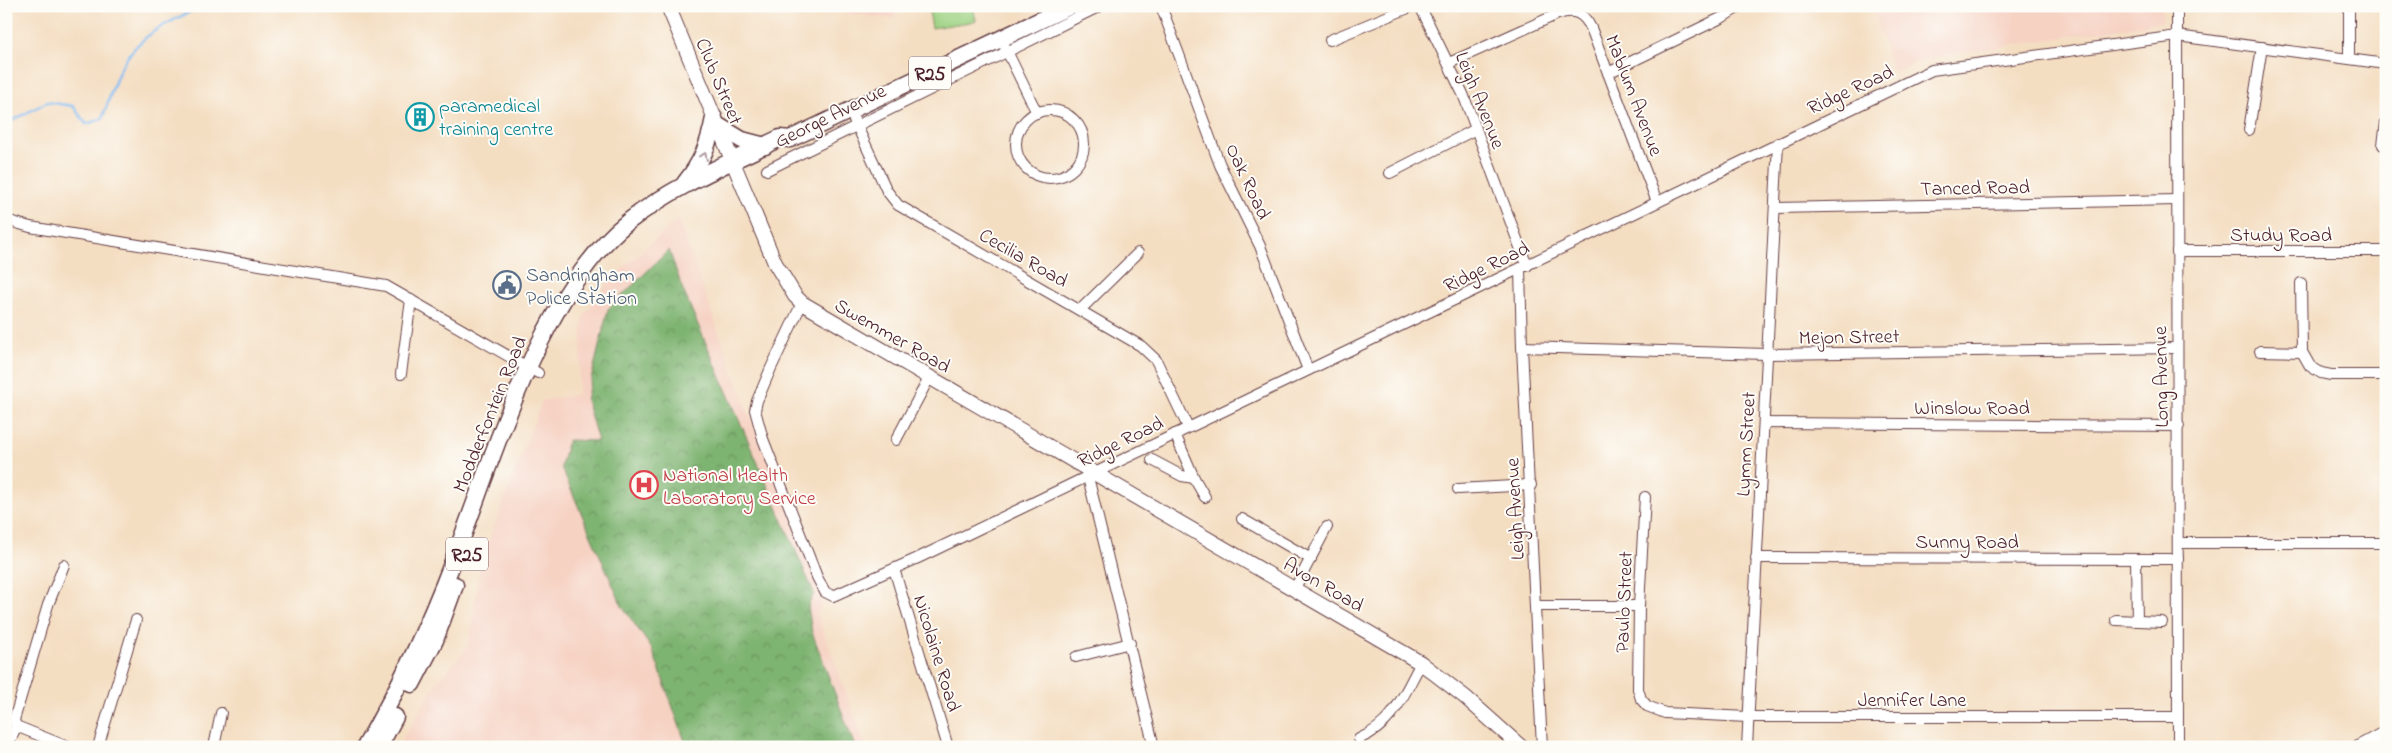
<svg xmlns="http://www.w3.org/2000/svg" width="2392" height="753" viewBox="0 0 2392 753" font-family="'Indie Flower',sans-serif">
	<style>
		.built { fill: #f6d2c3 }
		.forest { fill: url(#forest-crowns); stroke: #646a4e }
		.pitch { fill: #9ed283; stroke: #747857 }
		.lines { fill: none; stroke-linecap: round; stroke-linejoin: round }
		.stream { stroke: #82bcf3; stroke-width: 2.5 }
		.minor-casing { stroke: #643c42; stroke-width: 12 }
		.secondary-casing { stroke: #643c42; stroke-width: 16 }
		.primary-casing { stroke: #643c42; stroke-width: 19 }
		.minor { stroke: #fff; stroke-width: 10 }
		.secondary { stroke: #fff; stroke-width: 14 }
		.primary { stroke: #fff; stroke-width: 16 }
		.oneway { stroke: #ae9aa0 }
		.labels { text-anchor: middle; stroke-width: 4; stroke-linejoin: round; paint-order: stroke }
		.shield { fill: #fdfcf7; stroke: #806168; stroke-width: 1 }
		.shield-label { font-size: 19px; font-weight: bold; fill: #4a1f2b }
		.street-label { font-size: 20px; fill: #4a1f2b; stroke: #fdfcf7 }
		.culture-label { font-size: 20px; fill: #0d838f; stroke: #fdfcf7; text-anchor: start }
		.service-label { font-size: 20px; fill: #4e5e75; stroke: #fdfcf7; text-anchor: start }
		.health-label { font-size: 20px; fill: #be3a42; stroke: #fdfcf7; text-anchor: start }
	</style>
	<defs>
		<pattern id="forest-crowns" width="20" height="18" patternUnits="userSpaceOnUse" patternTransform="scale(1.25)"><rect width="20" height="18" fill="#7eb471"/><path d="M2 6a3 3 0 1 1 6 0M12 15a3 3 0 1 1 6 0" fill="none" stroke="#69925d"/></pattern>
	</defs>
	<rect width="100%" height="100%" fill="#fdfcf7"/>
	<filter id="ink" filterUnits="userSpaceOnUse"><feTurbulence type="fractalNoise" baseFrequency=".02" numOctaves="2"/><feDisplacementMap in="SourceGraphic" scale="10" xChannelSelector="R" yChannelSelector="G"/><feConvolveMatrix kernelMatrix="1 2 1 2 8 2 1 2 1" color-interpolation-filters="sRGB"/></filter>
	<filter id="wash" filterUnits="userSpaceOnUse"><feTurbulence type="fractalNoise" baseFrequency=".0096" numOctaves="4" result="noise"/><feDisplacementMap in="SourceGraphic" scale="20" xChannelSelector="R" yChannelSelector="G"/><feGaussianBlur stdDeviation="1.12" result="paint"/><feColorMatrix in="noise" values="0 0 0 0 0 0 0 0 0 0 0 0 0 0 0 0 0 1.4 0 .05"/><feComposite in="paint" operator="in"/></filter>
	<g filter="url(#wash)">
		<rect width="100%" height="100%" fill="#f4dec2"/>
		<!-- built -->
		<g class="built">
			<polygon points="803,6 876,6 896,9 894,19 802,8"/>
			<polygon points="1872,6 2162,6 2162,22 1929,58 1893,72"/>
			<polygon points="678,219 746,407 826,596 817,614 866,747 398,747 437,682 464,652 471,634 480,563 542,401 578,394 583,317 611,279"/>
		</g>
		<!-- forest -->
		<polygon class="forest" points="669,250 683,290 814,593 808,606 812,632 855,747 687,747 652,649 622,606 561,467 568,440 598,441 586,400 608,309"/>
		<!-- pitch -->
		<polygon class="pitch" points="928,6 973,6 976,21 932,28"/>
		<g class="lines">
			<!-- stream -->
			<path class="stream" d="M6,124L47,102L73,106L86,124L102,119C109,102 114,79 123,64C141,33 171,21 203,6"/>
		</g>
	</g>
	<g filter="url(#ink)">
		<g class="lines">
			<defs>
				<g id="minor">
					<polyline points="1161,6 1220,165 1260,246 1308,370"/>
					<polyline points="1420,6 1463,94 1527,266"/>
					<polyline points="2177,6 2178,747"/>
					<polyline points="1330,40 1413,6"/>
					<polyline points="1005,47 1037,113"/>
					<polyline points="2349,58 2349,6"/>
					<path d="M1449,63L1558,14C1574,9 1583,12 1591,28L1657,202"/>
					<polyline points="1608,73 1723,17 1740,6"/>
					<circle cx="1050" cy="144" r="34"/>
					<polyline points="850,111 887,191 898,205 1141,346 1156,360 1188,427"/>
					<polyline points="2249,130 2262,47"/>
					<polyline points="2383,145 2386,122"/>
					<polyline points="767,170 1100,6"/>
					<polyline points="1390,173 1476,129"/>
					<polyline points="1775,208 2177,200"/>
					<polyline points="6,220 30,227 386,286 538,373"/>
					<polyline points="2177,251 2386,251"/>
					<polyline points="1520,269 1522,347 1542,747"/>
					<polyline points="2301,283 2302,352 2310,366 2321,373 2331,375 2386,375"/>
					<polyline points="802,303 771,368 757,401 755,410 763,439 817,577 825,592 833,596 918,558 1932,70 2177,36 2386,64"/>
					<polyline points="1080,310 1138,253"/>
					<polyline points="1522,347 1767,354 2177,348"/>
					<polyline points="2260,351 2302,352"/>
					<polyline points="401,374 411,300"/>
					<polyline points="1764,423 2179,426"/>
					<polyline points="1175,434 1194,478 1205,497"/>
					<polyline points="896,440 929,378"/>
					<polyline points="1152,460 1182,476 1194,478"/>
					<polyline points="1088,477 1154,747"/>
					<polyline points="1458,489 1531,485"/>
					<polyline points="1645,497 1639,606 1638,689 1641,699 1647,706 1665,713 1748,717 2178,717"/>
					<polyline points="1242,519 1311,559"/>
					<polyline points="2179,543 2386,543"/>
					<polyline points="1756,558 2178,559"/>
					<polyline points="2136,559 2137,621"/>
					<polyline points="894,569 948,747"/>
					<polyline points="1294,590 1327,527"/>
					<polyline points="1536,606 1639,606"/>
					<polyline points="2116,620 2162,622"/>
					<polyline points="1076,657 1130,643"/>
					<polyline points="16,726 68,747"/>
					<path d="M1359,739C1395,723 1403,695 1421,663"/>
					<polyline points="8,747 16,726 14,720 48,605 64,565"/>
					<polyline points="98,747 136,620"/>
					<polyline points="214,747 221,713"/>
					<polyline points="1747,747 1778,143"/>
				</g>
				<g id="secondary">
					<polyline points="668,6 775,263 795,296 802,303 1421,663 1465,697 1521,747"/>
					<polyline points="2360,747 2386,733"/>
				</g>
				<g id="primary">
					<polyline points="717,125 742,140 765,146"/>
					<path d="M685,183C702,162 709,144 714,118"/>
					<polyline points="412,684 435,640 455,585"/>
					<path d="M365,747C400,687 429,624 454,559C494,457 541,290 629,221C674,186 729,163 780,138L790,139L1070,6"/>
					<polyline points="379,747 395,717"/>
				</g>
			</defs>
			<!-- minor casing -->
			<use href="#minor" class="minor-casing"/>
			<!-- secondary casing -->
			<use href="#secondary" class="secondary-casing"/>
			<!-- primary casing -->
			<use href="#primary" class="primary-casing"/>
			<!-- minor -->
			<use href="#minor" class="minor"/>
			<!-- secondary -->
			<use href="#secondary" class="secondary"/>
			<!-- primary -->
			<use href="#primary" class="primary"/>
		</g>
		<!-- one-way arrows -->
		<defs><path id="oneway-chevron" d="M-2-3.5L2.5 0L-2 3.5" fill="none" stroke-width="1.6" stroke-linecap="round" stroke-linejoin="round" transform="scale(1.25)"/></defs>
		<use class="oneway" href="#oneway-chevron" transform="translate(704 156) rotate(-65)"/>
	</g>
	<!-- icons -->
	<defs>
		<symbol id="building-ring" viewBox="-11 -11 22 22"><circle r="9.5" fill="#fdfcf7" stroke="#0f9aa8" stroke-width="1.5"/><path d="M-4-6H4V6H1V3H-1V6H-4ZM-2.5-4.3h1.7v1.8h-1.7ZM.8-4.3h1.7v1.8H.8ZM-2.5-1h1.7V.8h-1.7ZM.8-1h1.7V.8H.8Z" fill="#0f9aa8"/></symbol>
		<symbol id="civic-ring" viewBox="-11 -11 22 22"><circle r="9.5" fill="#fdfcf7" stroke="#5c6f8a" stroke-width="1.5"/><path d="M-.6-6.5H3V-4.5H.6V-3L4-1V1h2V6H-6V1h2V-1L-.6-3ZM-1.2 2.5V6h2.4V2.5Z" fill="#5c6f8a"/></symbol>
		<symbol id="hospital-ring" viewBox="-11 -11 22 22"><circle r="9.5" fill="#fdfcf7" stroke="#e0444e" stroke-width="1.5"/><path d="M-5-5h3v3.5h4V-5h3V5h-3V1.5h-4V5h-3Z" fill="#e0444e"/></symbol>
	</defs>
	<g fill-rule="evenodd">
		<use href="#building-ring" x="404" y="101" width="32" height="32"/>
		<use href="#civic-ring" x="491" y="269" width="32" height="32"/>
		<use href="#hospital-ring" x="628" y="469" width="32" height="32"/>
	</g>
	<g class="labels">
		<!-- shield labels -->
		<g class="shield">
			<rect x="909" y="56.5" width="42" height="33" rx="4"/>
			<rect x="446" y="537.5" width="42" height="33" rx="4"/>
		</g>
		<g class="shield-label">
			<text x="930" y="80">R25</text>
			<text x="467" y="561">R25</text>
		</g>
		<!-- street labels -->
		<g class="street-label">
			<text transform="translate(720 81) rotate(67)" y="7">Club Street</text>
			<text transform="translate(1850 89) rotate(-25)" y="7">Ridge Road</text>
			<text transform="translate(1635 95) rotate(69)" y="7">Mablum Avenue</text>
			<text transform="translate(1481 100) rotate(68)" y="7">Leigh Avenue</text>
			<text transform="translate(830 115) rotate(-26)" y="7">George Avenue</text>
			<text transform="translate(1249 181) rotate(65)" y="7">Oak Road</text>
			<text transform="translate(1975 187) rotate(-1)" y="7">Tanced Road</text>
			<text x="2281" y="241">Study Road</text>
			<text transform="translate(1024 257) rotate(30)" y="7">Cecilia Road</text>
			<text transform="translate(1486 266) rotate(-26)" y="7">Ridge Road</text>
			<text transform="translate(893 335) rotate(30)" y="7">Swemmer Road</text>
			<text transform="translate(1849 336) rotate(-1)" y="7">Mejon Street</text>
			<text transform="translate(2160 377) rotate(-91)" y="7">Long Avenue</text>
			<text x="1972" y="414">Winslow Road</text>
			<text transform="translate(489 414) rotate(-68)" y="7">Modderfontein Road</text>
			<text transform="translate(1120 441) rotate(-26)" y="7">Ridge Road</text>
			<text transform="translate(1745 444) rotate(-87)" y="7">Lymm Street</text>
			<text transform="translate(1514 509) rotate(-93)" y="7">Leigh Avenue</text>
			<text x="1967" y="548">Sunny Road</text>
			<text transform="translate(1324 584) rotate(30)" y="7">Avon Road</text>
			<text transform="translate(1623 602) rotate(-88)" y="7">Paulo Street</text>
			<text transform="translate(938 653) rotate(73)" y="7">Nicolaine Road</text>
			<text x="1912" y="706">Jennifer Lane</text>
		</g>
		<!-- culture labels -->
		<g class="culture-label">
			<text x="439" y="112">paramedical<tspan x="439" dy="23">training centre</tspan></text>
		</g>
		<!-- service labels -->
		<g class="service-label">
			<text x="526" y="281">Sandringham<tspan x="526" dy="23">Police Station</tspan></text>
		</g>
		<!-- health labels -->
		<g class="health-label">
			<text x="663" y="481">National Health<tspan x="663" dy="23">Laboratory Service</tspan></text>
		</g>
	</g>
	<!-- margin -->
	<rect width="2392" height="753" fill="none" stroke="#fdfcf7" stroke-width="25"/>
</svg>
